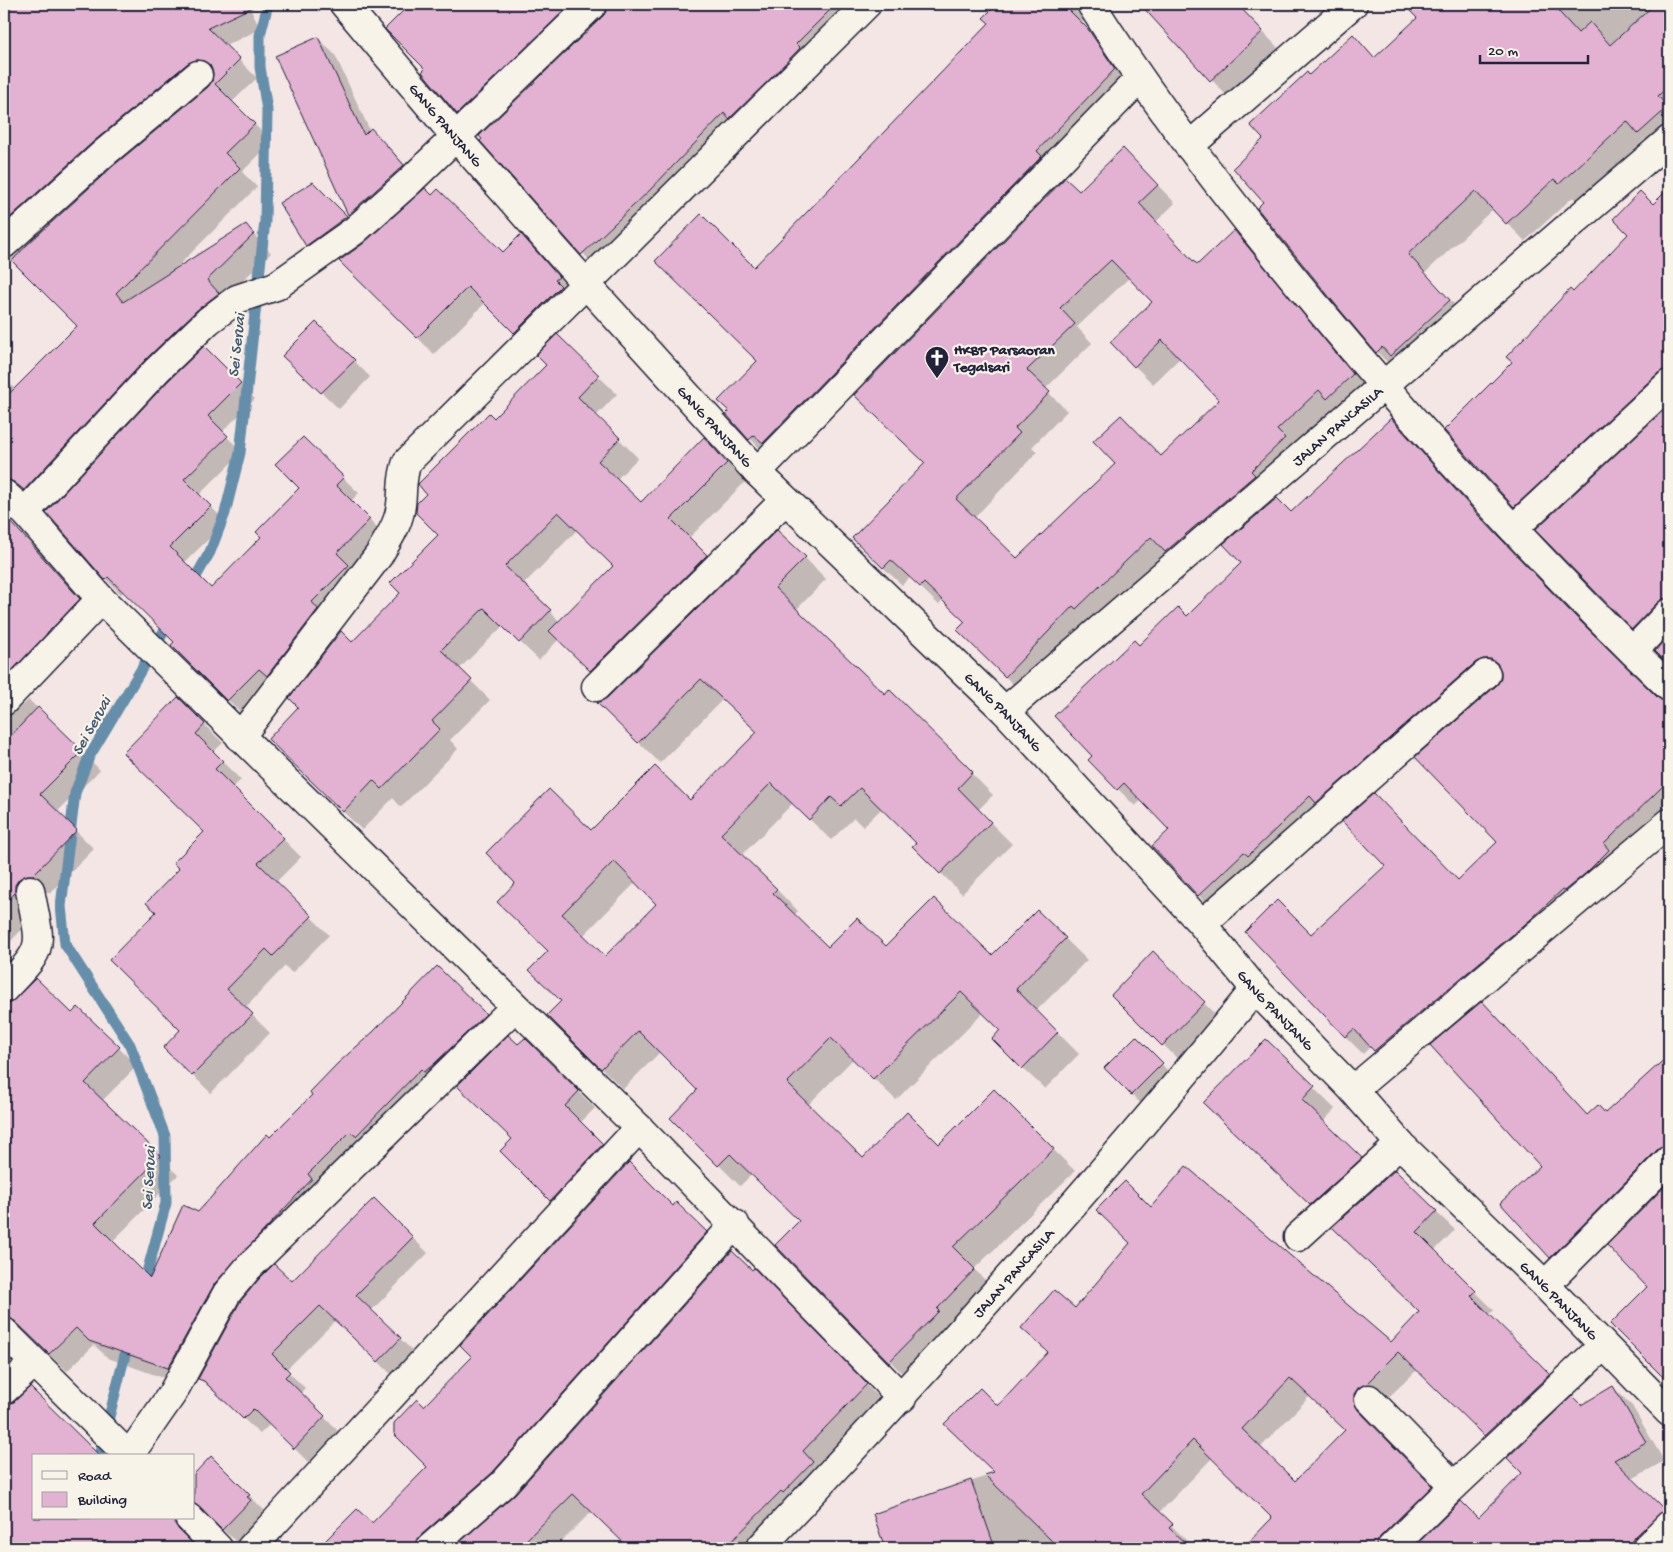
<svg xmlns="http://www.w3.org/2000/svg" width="1673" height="1552" viewBox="0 0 1673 1552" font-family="'Gochi Hand',sans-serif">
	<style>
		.shadow { fill: #0003; fill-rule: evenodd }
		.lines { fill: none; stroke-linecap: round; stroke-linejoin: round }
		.stream { stroke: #658eaa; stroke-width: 11 }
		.building { fill: #e3b2d2; stroke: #22223b; fill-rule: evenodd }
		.street-casing { stroke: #22223b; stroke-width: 31 }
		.street { stroke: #f7f3e8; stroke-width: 28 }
		.labels { text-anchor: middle; stroke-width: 4.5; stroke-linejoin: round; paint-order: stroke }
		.street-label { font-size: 15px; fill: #22223b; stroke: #f7f3e8 }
		.poi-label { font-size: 15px; font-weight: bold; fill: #22223b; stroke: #f7f3e8; text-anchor: start }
		.water-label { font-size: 16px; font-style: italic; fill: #445872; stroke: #f7f3e8 }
	</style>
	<rect width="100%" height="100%" fill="#f3e6e4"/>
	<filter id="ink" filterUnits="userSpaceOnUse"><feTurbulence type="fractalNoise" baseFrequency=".02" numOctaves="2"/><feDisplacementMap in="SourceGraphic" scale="10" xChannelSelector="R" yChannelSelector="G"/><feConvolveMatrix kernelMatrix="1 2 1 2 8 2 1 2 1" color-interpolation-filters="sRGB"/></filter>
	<g filter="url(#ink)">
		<!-- shadow -->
		<g class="shadow">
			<polygon points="4,4 248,4 260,29 225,46 257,78 232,102 272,142 242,172 257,187 174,270 246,226 271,253 224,299 236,311 6,509 7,519 32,543 97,617 10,708 6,717 8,717 29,700 100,770 57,812 94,849 51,892 45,892 37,896 33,918 4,948 4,745 6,743 4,740 4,377 15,389 79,326 11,259 114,167 209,88 214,77 206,81 4,252"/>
			<polygon points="411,4 884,4 600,272 482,141 605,16 609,6 600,10 476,131 458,113 427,69 387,29"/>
			<polygon points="999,4 1069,4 1085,20 1081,24 1108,50 1134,89 770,459 727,414 759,361 754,269 991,24 985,18"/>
			<polygon points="1141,4 1242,4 1239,6 1278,48 1227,96"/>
			<polygon points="1409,4 1669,4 1669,140 1657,151 1645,139 1578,201 1573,197 1525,241 1493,209 1425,273 1468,319 1395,370 1377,352 1265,202 1265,139 1309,76 1353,36 1375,59 1418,19 1407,6"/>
			<polygon points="318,38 335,55 370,131 371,130 388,146 420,182 366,231 349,214 277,57"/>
			<path d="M1141,168L1175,203L1156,222L1197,265L1198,266L1234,231L1252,249L1370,393L1023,694L976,648L966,622L943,600L939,605L910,577L902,585L871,556L1079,193ZM1130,277L1154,302L1135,366L1153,384L1181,357L1221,400L1161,457L1017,560L974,518L1037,452L1032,447L1067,411L1045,389L1092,343L1077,327Z"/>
			<polygon points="313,184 362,233 323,261 307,245"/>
			<polygon points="1669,190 1669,395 1532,523 1515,506 1514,362 1573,293"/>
			<polygon points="521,236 574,294 531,349 485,303 434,354 341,261 503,254"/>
			<polygon points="317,323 370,377 339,409 301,372"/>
			<path d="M557,336L617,394L596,416L638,458L616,480L641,504L704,438L745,482L689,538L725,574L609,689L559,639L539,660L503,626L459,669L490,700L450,740L458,749L401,807L393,798L362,830L269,739L300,707L352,644L401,593L439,535L494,420L548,365ZM577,530L614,566L560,622L523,585Z"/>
			<polygon points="204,348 255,399 222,432 242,452 199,495 226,522 184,563 211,590 343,478 359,493 351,501 385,535 244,716 173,645 176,642 124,591 121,594 106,579 48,512"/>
			<polygon points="1669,407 1669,627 1650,645 1537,530"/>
			<polygon points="1391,420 1540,581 1658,699 1669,703 1669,814 1393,1068 1371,1046 1363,1054 1345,1036 1311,936 1458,881 1499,842 1497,687 1502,676 1493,679 1216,912 1198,895 1171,830 1142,800 1135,806 1118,789 1094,756 1139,647 1187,618 1291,513"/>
			<path d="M805,558L826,579L796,610L885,695L889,691L993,795L978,810L1012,844L962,894L914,846L917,843L882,808L863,827L854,818L831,840L793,803L742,855L798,911L794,915L828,949L886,948L992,957L1037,911L1087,960L1036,1011L1079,1054L1045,1089L1015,1061L1002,1031L984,1012L896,1100L853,1059L808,1105L863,1160L939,1146L994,1091L1075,1171L974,1269L996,1291L911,1382L890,1361L801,1221L752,1174L740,1186L672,1118L699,1090L660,1052L623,1089L548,1015L562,1001L549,951L517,883L591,832L690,802L758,733L723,699L660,763L620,724ZM636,882L658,904L605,957L583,936Z"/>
			<polygon points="178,699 223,743 213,752 241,780 232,788 301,857 276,882 329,935 292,973 285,966 245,1008 270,1033 211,1093 183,1066 182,1030 157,912 181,869 205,832"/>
			<polygon points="1153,953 1221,1020 1180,1061 1112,995"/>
			<polygon points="4,974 18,989 5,1005 72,1015 78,1008 137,1066 102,1101 178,1175 112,1242 150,1281 198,1214 270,1139 485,1014 503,1032 233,1301 186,1386 108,1358 94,1345 67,1371 27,1334 19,1334 6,1347 6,1355 10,1362 29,1380 7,1403 6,1408 30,1389 34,1518 194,1518 194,1475 211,1458 267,1513 241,1546 212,1520 203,1520 191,1532 191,1541 198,1548 4,1548 4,1211 17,1197 4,1184"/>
			<polygon points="1482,1003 1588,1116 1605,1115 1669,1064 1669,1381 1612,1324 1649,1287 1608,1244 1573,1279 1551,1257 1542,1166"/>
			<polygon points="1136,1038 1178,1081 1148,1111 1106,1068"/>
			<polygon points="525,1039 595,1108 580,1123 619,1161 568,1216 501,1151 513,1139 518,1046"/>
			<path d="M1266,1041L1335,1109L1323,1122L1384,1182L1436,1212L1455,1230L1434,1251L1494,1310L1489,1315L1568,1394L1504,1454L1418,1369L1372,1413V1422L1376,1430L1450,1505L1406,1548H1245L1273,1518L1212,1458L1159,1513L1190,1544L1188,1548H886L874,1515L996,1473L998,1407L1049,1353L1023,1328L1075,1310L1132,1243L1151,1209L1391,1344L1420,1312L1227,1125ZM1310,1396L1346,1431L1295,1482L1260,1448Z"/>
			<polygon points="374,1200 428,1253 371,1311 416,1354 394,1377 336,1320 286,1370 305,1388 300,1393 340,1433 310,1464 270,1424 260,1434 200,1379"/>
			<polygon points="676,1204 724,1251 444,1548 320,1548 357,1510 372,1525 428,1467 424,1408"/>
			<polygon points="771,1287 884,1403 760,1548 622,1548 626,1544 592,1511 555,1548 455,1548 514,1497"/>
			<polygon points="1613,1387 1632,1406 1664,1461 1632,1479 1669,1516 1662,1548 1415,1548 1461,1503 1478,1520 1524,1473 1580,1406"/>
		</g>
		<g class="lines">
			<!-- stream -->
			<g class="stream">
				<polyline points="190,587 210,552 225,513 240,453 265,221 267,110 260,67 260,35 268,4"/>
				<polyline points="143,1287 166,1203 165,1136 130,1045 65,944 61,906 75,793 89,757 172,618"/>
				<polyline points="99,1456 129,1339"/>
			</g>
		</g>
		<!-- building -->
		<g class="building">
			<polygon points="15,4 259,4 208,28 240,59 215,84 255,124 225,153 240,168 116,293 123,302 246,224 254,234 207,280 219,293 197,310 146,359 24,490 14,482 4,479 4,399 77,326 12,261 27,245 113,166 208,87 212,81 213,73 210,65 204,61 196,60 188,63 93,142 5,222 4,14"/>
			<polygon points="410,4 571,4 457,114 422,72 425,69 385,29"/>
			<polygon points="608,4 836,4 796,44 800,48 771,78 729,119 724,113 649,191 581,255 480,141 482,139 479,136 604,15"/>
			<polygon points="997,4 1063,4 1088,29 1115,69 1037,151 1042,156 763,443 754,435 749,440 726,414 729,411 718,401 757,361 655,261 701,214 754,267 989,23 983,18"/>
			<polygon points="1140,4 1237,4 1263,31 1210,81"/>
			<polygon points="1403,4 1552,4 1578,33 1590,22 1610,45 1655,4 1669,4 1669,85 1658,96 1668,107 1638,134 1627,121 1559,184 1554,179 1506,224 1475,191 1408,254 1450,300 1390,356 1382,347 1376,353 1335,304 1257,208 1263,202 1233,168 1263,139 1250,125 1307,72 1309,75 1353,34 1374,58 1417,18"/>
			<polygon points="318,37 364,135 371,128 404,165 348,215 275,56"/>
			<path d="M1123,148L1158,185L1139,203L1194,262L1198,264L1234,230L1353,374L1327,399L1319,390L1277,430L1285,438L1251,471L1255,475L1165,552L1151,537L1076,609L1073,606L1005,677L957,630L965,622L924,583L920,587L891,560L883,568L852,538L925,463L854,395L1065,178L1079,191ZM1111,260L1152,302L1110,342L1134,367L1162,340L1219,400L1161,456L1121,415L1093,441L1115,464L1017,558L956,499L1020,433L1015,428L1050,392L1027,370L1075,324L1060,308Z"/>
			<polygon points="313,182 347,216 306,246 279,203"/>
			<polygon points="425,188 432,195 438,189 503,252 521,234 559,277 555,280 561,286 514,333 468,287 417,338 339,261 364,243"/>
			<polygon points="1669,188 1669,369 1658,373 1514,507 1444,430 1512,362 1506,357 1570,289 1573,292 1628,234 1613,219 1640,191 1653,204"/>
			<polygon points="316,322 355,360 321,393 282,356"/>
			<polygon points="557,334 599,375 578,397 620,438 598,461 641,502 704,437 727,463 671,519 707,555 590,671 549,631 613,566 558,512 505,566 551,610 519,643 484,608 441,650 472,680 432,721 440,729 382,789 373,780 343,812 268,739 298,707 289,698 341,631 352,642 400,593 390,583 438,535 416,513 417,503 426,494 418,484 489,413 494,418 546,365 536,355"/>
			<polygon points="204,346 241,383 208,416 228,436 184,479 211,506 170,547 211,588 261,537 256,532 299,488 275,464 303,437 344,477 336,485 370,519 337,553 349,565 312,602 318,609 267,676 259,669 227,701 171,645 174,642 108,577 105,580 46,512 168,381"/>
			<polygon points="1669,405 1669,598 1658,602 1632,629 1535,530"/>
			<polygon points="1391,418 1479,516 1567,608 1658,698 1669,702 1669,780 1604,844 1609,850 1586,873 1564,891 1562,890 1530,920 1374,1051 1354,1029 1345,1037 1245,932 1277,900 1311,934 1385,866 1342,821 1374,793 1458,880 1497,842 1415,757 1497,685 1501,679 1501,671 1497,663 1491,659 1483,659 1476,662 1316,803 1310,796 1248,856 1244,852 1198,896 1152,846 1169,830 1124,783 1117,790 1088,760 1092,756 1054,716 1134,640 1139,645 1178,607 1187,616 1241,563 1223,544 1277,498 1291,512"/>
			<polygon points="4,514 80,599 4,679"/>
			<path d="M777,530L806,557L775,588L885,694L889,689L973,772L958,788L991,822L940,874L912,846L916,843L860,788L841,806L831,797L809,820L771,783L721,834L777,889L773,893L828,947L857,918L886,946L934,898L992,955L1037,910L1066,938L1016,989L1058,1032L1022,1069L992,1039L1000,1030L961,992L873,1079L831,1038L787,1083L863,1158L907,1112L939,1144L994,1089L1054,1149L953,1247L975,1269L937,1309L939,1311L889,1362L775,1245L799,1221L730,1154L718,1166L670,1118L697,1090L638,1031L601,1069L547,1015L561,1001L529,970L548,951L497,902L515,883L486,853L549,789L591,830L655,766L690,800L757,732L701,679L638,743L597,703L607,698ZM614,861L656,904L605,956L562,914Z"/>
			<polygon points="1669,635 1669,665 1655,651"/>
			<polygon points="178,697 205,724 196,734 223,761 215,769 284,838 258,863 312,916 273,956 266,949 227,989 253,1014 192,1076 163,1048 180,1030 109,960 156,912 146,903 179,869 173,863 204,832 123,753"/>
			<polygon points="38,707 83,751 40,794 77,830 33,875 27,875 19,879 15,885 15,893 4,905 4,743"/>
			<polygon points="1153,951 1205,1002 1162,1046 1111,995"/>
			<polygon points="437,966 486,1014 434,1064 424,1072 421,1069 356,1136 350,1132 308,1174 312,1179 215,1283 168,1368 89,1341 76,1328 49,1354 15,1321 4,1317 4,1009 36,978 72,1013 78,1007 120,1047 85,1083 161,1156 95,1223 150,1278 183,1205 198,1212 267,1134 270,1137 312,1095 310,1092 337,1064 373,1032"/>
			<polygon points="1482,1001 1587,1115 1598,1105 1605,1113 1669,1055 1669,1145 1658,1149 1550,1258 1500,1203 1540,1166 1430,1045"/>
			<polygon points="508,1035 518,1044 525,1038 579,1091 565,1106 603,1144 550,1201 500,1151 512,1139 457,1086"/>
			<polygon points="1136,1036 1163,1063 1131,1095 1104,1068"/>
			<polygon points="1266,1039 1315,1086 1302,1100 1362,1158 1310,1205 1203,1103"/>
			<polygon points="629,1162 673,1206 676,1202 707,1232 492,1473 420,1536 415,1548 318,1548 357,1509 372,1523 427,1467 394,1434 394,1423 417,1399 424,1406 472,1357 460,1345"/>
			<path d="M1186,1166L1391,1342L1419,1312L1332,1227L1395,1170L1437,1211L1417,1232L1476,1291L1471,1296L1550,1374L1484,1436L1398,1352L1366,1384L1358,1388L1354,1394V1402L1358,1410L1432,1486L1380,1537L1376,1548H1243L1272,1518L1193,1440L1141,1494L1173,1524L1169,1528L1190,1548H1059L985,1475L994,1472L944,1424L980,1388L998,1406L1048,1352L1021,1328L1054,1290L1075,1308L1130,1243L1096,1210L1125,1181L1151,1207ZM1290,1378L1345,1430L1295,1481L1242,1429Z"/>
			<polygon points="1669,1182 1669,1383 1610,1324 1647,1287 1607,1245"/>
			<polygon points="374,1198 413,1237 356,1295 401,1338 378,1362 320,1306 272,1354 290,1372 285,1377 325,1416 294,1449 253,1409 243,1419 204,1381 198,1379 240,1302 259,1279 274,1264 292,1281"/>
			<polygon points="732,1251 752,1270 754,1268 867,1384 803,1451 813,1462 783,1493 781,1491 725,1548 629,1548 573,1494 518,1548 453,1548 515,1494"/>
			<polygon points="1613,1386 1646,1442 1614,1460 1665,1510 1635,1537 1631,1548 1413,1548 1461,1501 1478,1518 1522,1473 1507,1458 1572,1396 1581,1405"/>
			<polygon points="30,1387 100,1456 34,1456 34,1518 174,1518 178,1529 197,1548 4,1548 4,1405 14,1402"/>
			<polygon points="211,1456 250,1495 247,1497 251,1500 222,1530 194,1503 194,1474"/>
			<polygon points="971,1480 995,1548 885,1548 873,1514"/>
		</g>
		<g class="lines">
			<defs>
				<g id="street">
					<path id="s1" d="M344,4L456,137L586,284L757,472L1005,711L1202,924L1255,989L1353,1090L1400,1144L1545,1285L1669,1412"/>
					<path d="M1091,4C1160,113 1240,215 1323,314C1431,444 1547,569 1669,687"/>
					<polyline points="1189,146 1353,4"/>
					<polyline points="4,244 103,154 198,75"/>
					<polyline points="757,472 1139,79"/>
					<polyline points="4,494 25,512 101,599 639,1128 902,1398"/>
					<polyline points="25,512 157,370 208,321 237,299 276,286 354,231 409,182 593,4"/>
					<polyline points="1513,529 1669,384"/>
					<polyline points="1633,651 1669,613"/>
					<polyline points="596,687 785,500"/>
					<polyline points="4,701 101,599"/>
					<path id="s2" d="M1005,711L1669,140"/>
					<path d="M240,737L379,555C388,539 399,524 401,505C403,488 401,478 407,462L867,4"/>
					<polyline points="1202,924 1486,674"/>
					<path d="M4,989C47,945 41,949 30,890"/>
					<polyline points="1353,1090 1669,823"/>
					<polyline points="1298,1237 1400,1144"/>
					<polyline points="1545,1285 1669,1160"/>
					<polyline points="4,1332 129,1456"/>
					<polyline points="4,1390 34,1363"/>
					<polyline points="1369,1399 1454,1486"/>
					<polyline points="129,1456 172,1394 227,1293 248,1268 515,1007"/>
					<polyline points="189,1518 218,1548"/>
					<polyline points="251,1548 639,1128"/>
					<polyline points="430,1548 503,1484 735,1224"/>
					<path id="s3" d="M760,1548C931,1367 1098,1182 1255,989"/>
					<polyline points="1391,1548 1454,1486 1603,1346"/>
					<polyline points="1646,1548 1669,1525"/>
				</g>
			</defs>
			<!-- street casing -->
			<use href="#street" class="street-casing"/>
			<!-- street -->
			<use href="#street" class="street"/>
		</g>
	</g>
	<!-- icons -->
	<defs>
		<symbol id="church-pin" viewBox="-11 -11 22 30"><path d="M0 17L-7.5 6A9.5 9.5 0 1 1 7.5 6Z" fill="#22223b" stroke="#f7f3e8"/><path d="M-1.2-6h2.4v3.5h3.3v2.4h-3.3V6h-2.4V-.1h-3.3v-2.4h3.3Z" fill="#fff"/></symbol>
	</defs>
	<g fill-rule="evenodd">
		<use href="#church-pin" x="923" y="344" width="28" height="38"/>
	</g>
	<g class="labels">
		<!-- street labels -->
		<g class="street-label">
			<text dy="5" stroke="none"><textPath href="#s1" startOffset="158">GANG PANJANG</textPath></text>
			<text dy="5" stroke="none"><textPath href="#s2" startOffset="438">JALAN PANCASILA</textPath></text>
			<text dy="5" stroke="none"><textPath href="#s1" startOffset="562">GANG PANJANG</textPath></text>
			<text dy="5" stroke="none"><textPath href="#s1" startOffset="968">GANG PANJANG</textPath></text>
			<text dy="5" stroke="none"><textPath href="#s1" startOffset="1372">GANG PANJANG</textPath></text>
			<text dy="5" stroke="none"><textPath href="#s3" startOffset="374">JALAN PANCASILA</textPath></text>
			<text dy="5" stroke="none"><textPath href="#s1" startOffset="1778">GANG PANJANG</textPath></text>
		</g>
		<!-- poi labels -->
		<g class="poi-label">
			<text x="954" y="354">HKBP Parsaoran<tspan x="954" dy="17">Tegalsari</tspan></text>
		</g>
		<!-- water labels -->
		<g class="water-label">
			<text transform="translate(235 345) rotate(-84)" y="6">Sei Seruai</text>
			<text transform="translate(90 725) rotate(-61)" y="6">Sei Seruai</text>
			<text transform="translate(147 1178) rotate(-87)" y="6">Sei Seruai</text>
		</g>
	</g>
	<!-- margin -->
	<rect width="1673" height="1552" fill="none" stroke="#f7f3e8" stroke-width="20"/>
	<rect x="10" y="10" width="1653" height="1532" fill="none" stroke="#22223b" stroke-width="2" filter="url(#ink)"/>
	<!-- legend -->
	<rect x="32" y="1454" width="162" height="65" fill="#f7f3e8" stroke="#a29fa3"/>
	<rect x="42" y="1471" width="25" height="8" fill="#f7f3e8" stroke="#a29fa3"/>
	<text x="78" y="1480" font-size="15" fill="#22223b">Road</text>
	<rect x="42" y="1492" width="25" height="15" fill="#e3b2d2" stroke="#a29fa3"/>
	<text x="78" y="1504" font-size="15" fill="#22223b">Building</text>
	<!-- scale -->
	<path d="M1480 55v8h108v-8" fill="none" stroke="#22223b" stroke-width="2.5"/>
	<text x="1488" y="55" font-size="15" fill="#22223b" stroke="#f7f3e8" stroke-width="4" paint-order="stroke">20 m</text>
</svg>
